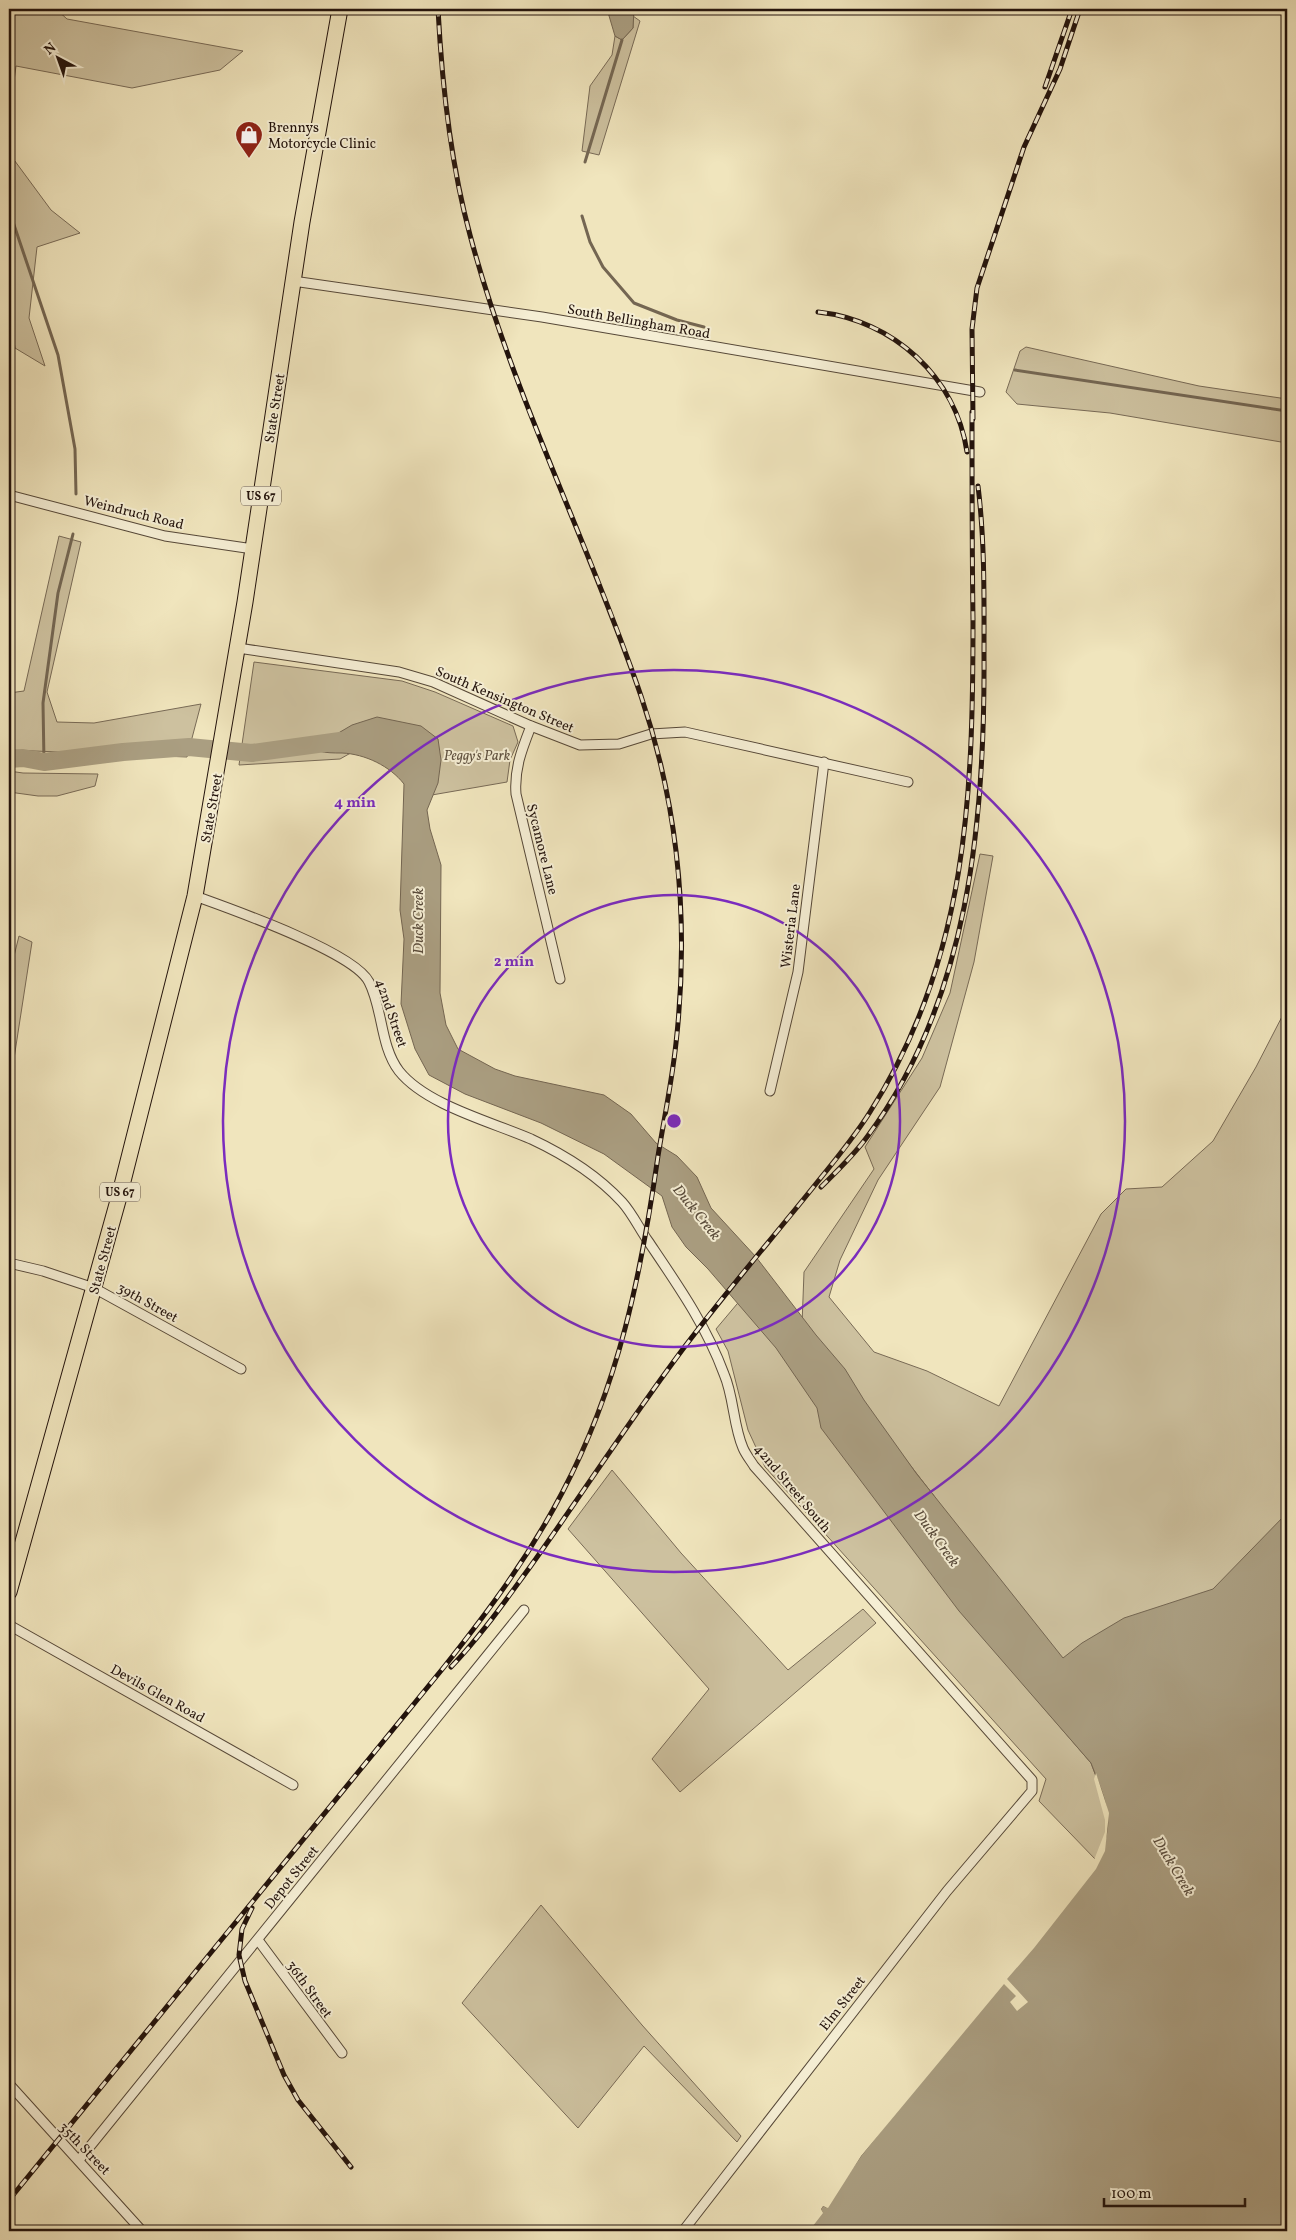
<svg xmlns="http://www.w3.org/2000/svg" width="1296" height="2240" viewBox="0 0 1296 2240" font-family="Vollkorn,serif">
	<style>
		.green { fill: #cdc19f; stroke: #786a56 }
		.water { fill: #aa9e81; stroke: #746652 }
		.pier { fill: #f0e5bd }
		.lines { fill: none; stroke-linecap: round; stroke-linejoin: round }
		.stream { stroke: #746652; stroke-width: 3 }
		.river { stroke: #aa9e81; stroke-width: 18 }
		.street-casing { stroke: #564838; stroke-width: 11 }
		.primary-casing { stroke: #23130c; stroke-width: 17 }
		.street { stroke: #f5eed4; stroke-width: 9 }
		.primary { stroke: #f0e5bd; stroke-width: 15 }
		.rail-casing { stroke: #23130c; stroke-width: 5 }
		.rail { stroke: #f5eed4; stroke-width: 3; stroke-dasharray: 9; stroke-linecap: butt }
		.ring { fill: none; stroke: #7b2cbf; stroke-width: 2.5 }
		.labels { text-anchor: middle; stroke-width: 4; stroke-linejoin: round; paint-order: stroke }
		.shield { fill: #f5eed4; stroke: #625548; stroke-width: 1 }
		.shield-label { font-size: 12px; font-weight: bold; fill: #23130c }
		.poi-label { font-size: 14px; fill: #23130c; stroke: #f5eed4; text-anchor: start }
		.street-label { font-size: 14px; fill: #23130c; stroke: #f5eed4 }
		.park-label { font-size: 14px; font-style: italic; fill: #5e503f; stroke: #f5eed4 }
		.water-label { font-size: 15px; font-style: italic; fill: #594b3b; stroke: #f5eed4 }
		.centre { fill: #7b2cbf; stroke: #f5eed4; stroke-width: 2.5 }
		.ring-label { font-size: 15px; text-anchor: middle; font-weight: bold; fill: #7b2cbf; stroke: #f5eed4; stroke-width: 4; stroke-linejoin: round; paint-order: stroke }
	</style>
	<rect width="100%" height="100%" fill="#f0e5bd"/>
	<filter id="stains"><feTurbulence type="fractalNoise" baseFrequency=".004" numOctaves="4"/><feColorMatrix values="0 0 0 0 .2 0 0 0 0 .09 0 0 0 0 .02 0 0 0 .5 -.17"/></filter>
	<radialGradient id="worn" r=".72"><stop offset=".6" stop-color="#630" stop-opacity="0"/><stop offset="1" stop-color="#630" stop-opacity=".3"/></radialGradient>
	<!-- green -->
	<g class="green">
		<polygon points="9,9 56,9 67,19 243,51 220,70 132,88 16,66 9,118"/>
		<polygon points="633,16 640,21 599,155 582,151 590,86 612,55 615,36 622,40 633,28"/>
		<polygon points="9,153 51,210 80,233 37,247 29,318 45,366 15,348 9,306"/>
		<polygon points="1026,347 1199,386 1287,399 1287,443 1110,413 1017,404 1006,392 1020,351"/>
		<polygon points="59,536 81,542 47,692 57,722 94,723 201,704 187,757 9,750 9,693 24,691"/>
		<polygon points="254,662 402,681 435,692 513,726 518,742 510,760 507,782 426,796 379,737 340,759 239,765"/>
		<polygon points="9,771 23,773 98,774 95,786 57,796 38,796 9,792"/>
		<polygon points="980,854 993,856 974,962 940,1087 878,1180 840,1260 829,1297 874,1352 927,1371 999,1406 1101,1214 1126,1189 1162,1187 1213,1141 1256,1067 1287,1007 1287,1620 1023,1684 1091,1763 1101,1790 1108,1820 1107,1833 1097,1861 1039,1801 1046,1779 765,1467 748,1430 728,1351 716,1329 758,1279 934,1496 802,1325 804,1272 874,1169 865,1147 922,1058 950,993"/>
		<polygon points="19,936 32,942 9,1091 9,976"/>
		<polygon points="612,1470 681,1553 788,1670 863,1609 876,1623 680,1792 652,1759 709,1689 568,1529"/>
		<polygon points="541,1905 642,2025 741,2136 737,2142 644,2046 578,2128 462,2003"/>
	</g>
	<!-- water -->
	<g class="water">
		<polygon points="607,9 634,9 633,28 622,40 615,36"/>
		<path d="M377,717L421,726L438,739L441,760L438,783L427,810L430,829L441,865L440,993L446,1025L458,1049L495,1069L515,1076L604,1095L631,1114L656,1143L677,1156L697,1177L711,1208L756,1257L816,1335L845,1369L864,1400L916,1473L1063,1658L1082,1643L1124,1618L1213,1589L1287,1513V2231H807L822,2212L821,2209L823,2206L826,2207L861,2156L1097,1861C1100,1852 1106,1841 1107,1831C1111,1809 1099,1784 1091,1763L959,1611L821,1428L817,1408L776,1348L708,1269L686,1247L672,1227L662,1196L604,1154L541,1123L465,1094L429,1075L415,1049L401,1004L404,939L400,910L404,784C390,766 365,754 342,753C333,753 327,753 318,751V745L352,725Z"/>
	</g>
	<!-- pier -->
	<polygon class="pier" points="1096,1773 1109,1813 1105,1851 1096,1869 1034,1948 1007,1979 1028,2002 1017,2011 1010,2002 1016,1996 1004,1984 861,2156 828,2208 823,2206 821,2209 823,2213 809,2231 805,2231 819,2212 819,2207 825,2204 859,2155 982,1999 988,1984 989,1957 994,1950 1022,1938 1039,1927 1094,1860 1105,1832 1105,1820 1094,1779"/>
	<g class="lines">
		<!-- stream -->
		<g class="stream">
			<polyline points="585,162 622,40"/>
			<polyline points="9,210 58,355 75,449 76,494"/>
			<polyline points="582,216 590,242 603,267 634,303 677,320 704,327"/>
			<polyline points="1015,370 1287,411"/>
			<polyline points="44,762 43,703 58,593 73,534"/>
		</g>
		<!-- river -->
		<polyline class="river" points="9,759 23,758 44,762 123,752 189,747 252,753 340,741"/>
		<defs>
			<g id="street">
				<polyline points="293,281 542,317 980,392"/>
				<polyline points="9,495 165,536 253,549"/>
				<polyline points="238,648 399,672 433,682 531,726 580,745 619,744 651,734 685,732 908,782"/>
				<path d="M531,726C522,749 514,769 516,794L560,979"/>
				<path d="M195,896C231,909 354,952 369,982C383,1009 380,1046 399,1071C426,1105 492,1122 531,1139C563,1154 598,1176 622,1202C632,1213 639,1228 648,1241C677,1284 706,1325 724,1374C734,1397 733,1425 743,1448C746,1455 751,1461 754,1466L1032,1780V1791L947,1891L683,2231"/>
				<polyline points="770,1091 798,972 824,762"/>
				<polyline points="9,1263 43,1271 94,1288 241,1369"/>
				<polyline points="9,1625 293,1785"/>
				<polyline points="258,1940 342,2053"/>
				<polyline points="9,2084 142,2231"/>
				<polyline points="79,2160 524,1610"/>
			</g>
			<polyline id="primary" points="9,1592 119,1197 195,896 245,602 302,222 340,9"/>
		</defs>
		<!-- street casing -->
		<use href="#street" class="street-casing"/>
		<!-- primary casing -->
		<use href="#primary" class="primary-casing"/>
		<!-- street -->
		<use href="#street" class="street"/>
		<!-- primary -->
		<use href="#primary" class="primary"/>
		<defs>
			<g id="rail">
				<polyline points="1045,87 1072,9"/>
				<path d="M818,312C893,320 956,377 967,452"/>
				<polyline points="973,419 972,329 977,288 1024,147 1060,69 1080,9"/>
				<path d="M821,1187C837,1171 854,1155 867,1137C969,1000 985,821 984,656C984,599 985,543 978,486"/>
				<path d="M451,1667C481,1636 505,1601 530,1567C580,1497 626,1426 677,1357C722,1296 772,1239 819,1180C837,1158 855,1136 870,1112C968,958 973,794 973,619C972,550 972,481 972,412"/>
				<polyline points="252,1908 242,1929 239,1955 245,1981 284,2075 298,2100 351,2167"/>
				<path d="M9,2200L444,1667C490,1609 528,1558 562,1493C619,1385 641,1275 658,1156C664,1119 672,1081 676,1043C689,927 679,808 641,696C588,541 512,393 470,235C450,161 442,85 438,9"/>
			</g>
		</defs>
		<!-- rail casing -->
		<use href="#rail" class="rail-casing"/>
		<!-- rail -->
		<use href="#rail" class="rail"/>
	</g>
	<!-- distance rings -->
	<g class="ring">
		<circle cx="674" cy="1121" r="226"/>
		<circle cx="674" cy="1121" r="451"/>
	</g>
	<!-- icons -->
	<defs>
		<symbol id="shop-pin" viewBox="-11 -11 22 30"><path d="M0 17L-7.5 6A9.5 9.5 0 1 1 7.5 6Z" fill="#8f2418" stroke="#f5eed4"/><path d="M-5-2.5h2.3a2.7 3.5 0 0 1 5.4 0H5L5.5 6h-11ZM-1.5-2.5h3a1.5 2.3 0 0 0-3 0Z" fill="#fff"/></symbol>
	</defs>
	<g fill-rule="evenodd">
		<use href="#shop-pin" x="233" y="119" width="32" height="43"/>
	</g>
	<g class="labels">
		<!-- shield labels -->
		<g class="shield">
			<rect x="241" y="486.5" width="40" height="19" rx="4"/>
			<rect x="100" y="1182.5" width="40" height="19" rx="4"/>
		</g>
		<g class="shield-label">
			<text x="261" y="500">US 67</text>
			<text x="120" y="1196">US 67</text>
		</g>
		<!-- poi labels -->
		<g class="poi-label">
			<text x="268" y="132">Brennys<tspan x="268" dy="16">Motorcycle Clinic</tspan></text>
		</g>
		<!-- street labels -->
		<g class="street-label">
			<text transform="translate(639 321) rotate(10)" y="5">South Bellingham Road</text>
			<text transform="translate(274 408) rotate(-81)" y="5">State Street</text>
			<text transform="translate(134 512) rotate(14)" y="5">Weindruch Road</text>
			<text transform="translate(505 699) rotate(23)" y="5">South Kensington Street</text>
			<text transform="translate(211 808) rotate(-80)" y="5">State Street</text>
			<text transform="translate(543 849) rotate(76)" y="5">Sycamore Lane</text>
			<text transform="translate(790 926) rotate(-83)" y="5">Wisteria Lane</text>
			<text transform="translate(392 1013) rotate(71)" y="5">42nd Street</text>
			<text transform="translate(102 1260) rotate(-75)" y="5">State Street</text>
			<text transform="translate(148 1302) rotate(29)" y="5">39th Street</text>
			<text transform="translate(793 1488) rotate(50)" y="5">42nd Street South</text>
			<text transform="translate(158 1693) rotate(29)" y="5">Devils Glen Road</text>
			<text transform="translate(291 1877) rotate(-51)" y="5">Depot Street</text>
			<text transform="translate(310 1989) rotate(54)" y="5">36th Street</text>
			<text transform="translate(842 2003) rotate(-52)" y="5">Elm Street</text>
			<text transform="translate(85 2148) rotate(46)" y="5">35th Street</text>
		</g>
		<!-- park labels -->
		<g class="park-label">
			<text x="477" y="760">Peggy's Park</text>
		</g>
		<!-- water labels -->
		<g class="water-label">
			<text transform="translate(418 921) rotate(-90)" y="5">Duck Creek</text>
			<text transform="translate(697 1212) rotate(51)" y="5">Duck Creek</text>
			<text transform="translate(937 1538) rotate(54)" y="5">Duck Creek</text>
			<text transform="translate(1174 1866) rotate(59)" y="5">Duck Creek</text>
		</g>
	</g>
	<circle cx="674" cy="1121" r="8" class="centre"/>
	<g class="ring-label">
		<text x="355" y="807">4 min</text>
		<text x="514" y="966">2 min</text>
	</g>
	<!-- margin -->
	<rect width="1296" height="2240" fill="none" stroke="#f0e5bd" stroke-width="30"/>
	<rect x="10" y="10" width="1276" height="2220" fill="none" stroke="#23130c" stroke-width="2.5"/>
	<rect x="15" y="15" width="1266" height="2210" fill="none" stroke="#23130c"/>
	<!-- north arrow -->
	<g transform="translate(58 58) rotate(319)" stroke="#f5eed4" stroke-width="4" paint-order="stroke">
	<path d="M0-4L9 19L0 12L-9 19Z" fill="#23130c"/>
	<text y="-8" font-size="14" font-weight="bold" text-anchor="middle" fill="#23130c">N</text>
	</g>
	<!-- scale -->
	<path d="M1104 2198v8h141v-8" fill="none" stroke="#23130c" stroke-width="2.5"/>
	<text x="1111" y="2198" font-size="15" fill="#23130c" stroke="#f5eed4" stroke-width="4" paint-order="stroke">100 m</text>
	<rect width="100%" height="100%" filter="url(#stains)"/>
	<rect width="100%" height="100%" fill="url(#worn)"/>
</svg>
